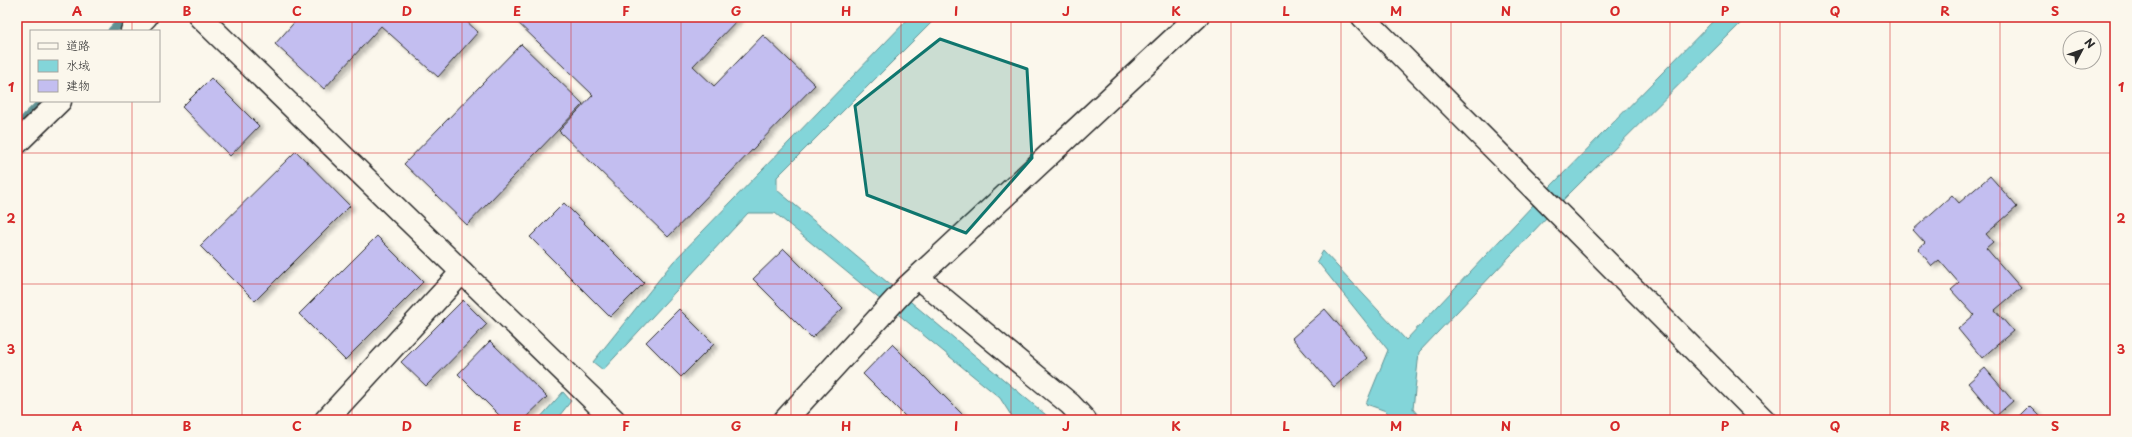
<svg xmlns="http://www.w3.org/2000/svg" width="2132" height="437" viewBox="0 0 2132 437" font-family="'Playpen Sans','Klee One',sans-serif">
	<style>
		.water { fill: #83d5d9; stroke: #609193 }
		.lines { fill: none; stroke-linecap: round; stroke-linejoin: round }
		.stream { stroke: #609193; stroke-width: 9 }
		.building { fill: #c3bef0; stroke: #2b2b2b; filter: url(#shadow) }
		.minor-casing { stroke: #2b2b2b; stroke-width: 25 }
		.minor { stroke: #fbf7ec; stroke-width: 22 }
		.marked { fill: #0f766e; fill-opacity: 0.2; stroke: #0f766e; stroke-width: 3; stroke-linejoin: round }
		.grid { fill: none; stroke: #d62828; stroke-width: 1; stroke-opacity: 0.55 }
		.neatline { fill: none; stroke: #d62828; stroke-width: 1.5 }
		.grid-label { font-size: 13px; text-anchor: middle; font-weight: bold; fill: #d62828 }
	</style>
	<defs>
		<filter id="shadow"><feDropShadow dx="4.5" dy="2.5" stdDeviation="2" flood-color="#0004"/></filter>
	</defs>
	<rect width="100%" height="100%" fill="#fbf7ec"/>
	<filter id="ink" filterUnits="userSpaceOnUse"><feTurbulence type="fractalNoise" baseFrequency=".025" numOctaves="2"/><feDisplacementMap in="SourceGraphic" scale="8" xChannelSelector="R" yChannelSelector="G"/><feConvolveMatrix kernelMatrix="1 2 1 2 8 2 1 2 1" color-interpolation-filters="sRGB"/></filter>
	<g filter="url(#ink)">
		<!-- water -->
		<g class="water">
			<polygon points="910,17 937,17 777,177 777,190 1052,420 1014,420 1000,398 775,213 748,213 603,370 593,362 673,262"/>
			<polygon points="1717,17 1747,17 1567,196 1419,352 1413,409 1422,420 1394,420 1386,411 1366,404 1388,350 1317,261 1323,251 1406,340 1550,187"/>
			<polygon points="563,392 571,401 556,420 538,420"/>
		</g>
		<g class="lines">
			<!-- stream -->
			<g class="stream">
				<polyline points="112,31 126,17"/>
				<polyline points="17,127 43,101"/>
			</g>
		</g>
		<!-- building -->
		<g class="building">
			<polygon points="299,17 462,17 478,32 438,77 381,26 324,89 275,44"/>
			<polygon points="512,17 740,17 693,66 714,86 763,35 815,85 668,237 559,131 593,95"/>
			<polygon points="521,44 583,104 467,225 404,164"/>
			<polygon points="211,78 259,126 230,156 182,107"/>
			<polygon points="296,151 350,206 255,301 200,246"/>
			<polygon points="1990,176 2017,207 1986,234 1993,242 1986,248 2021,288 1995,310 2013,331 1982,358 1958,329 1974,315 1951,290 1959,283 1939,260 1932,266 1918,249 1925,243 1913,230 1952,195 1959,203"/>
			<polygon points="564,203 644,283 610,317 530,237"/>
			<polygon points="377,236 423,282 345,360 299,314"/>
			<polygon points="784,249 843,308 812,338 753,279"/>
			<polygon points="463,300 487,324 426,386 401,362"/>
			<polygon points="679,309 714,344 681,377 646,342"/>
			<polygon points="1325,309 1367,358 1334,387 1292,338"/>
			<polygon points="490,341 547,397 523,420 504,420 458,374"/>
			<polygon points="892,344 963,415 958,420 909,420 863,374"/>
			<polygon points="1985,368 2013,401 1996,416 1968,383"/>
			<polygon points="2029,406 2043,420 2015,420"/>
		</g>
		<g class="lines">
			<defs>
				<g id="minor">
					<polyline points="200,17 614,420"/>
					<polyline points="1363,17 1764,420"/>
					<polyline points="132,31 146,17"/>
					<polyline points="17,143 60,101"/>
					<polyline points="918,278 1070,404 1085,420"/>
					<polyline points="326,420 462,272"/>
					<polyline points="785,420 907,287 1197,17"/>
				</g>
			</defs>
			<!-- minor casing -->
			<use href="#minor" class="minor-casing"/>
			<!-- minor -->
			<use href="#minor" class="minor"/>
		</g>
	</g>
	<!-- marked area -->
	<path class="marked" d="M940,39L1027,69L1032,158L966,233L867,195L855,106Z"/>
	<!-- grid -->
	<path class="grid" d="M132,17V31M242,17V420M352,17V420M462,17V420M571,17V420M681,17V420M791,17V420M901,17V420M1011,17V420M1121,17V420M1231,17V420M1341,17V420M1451,17V420M1561,17V420M1670,17V420M1780,17V420M1890,17V420M2000,17V420M132,101V420M17,153H2115M17,284H2115"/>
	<!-- margin -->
	<rect width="2132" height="437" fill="none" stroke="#fbf7ec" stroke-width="44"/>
	<!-- legend -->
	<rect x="30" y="30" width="130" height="72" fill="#fbf7ec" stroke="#a8a59f"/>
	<rect x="38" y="43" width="20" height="6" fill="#fbf7ec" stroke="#a8a59f"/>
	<text x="66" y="50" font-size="12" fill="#2b2b2b">道路</text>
	<rect x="38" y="60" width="20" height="12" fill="#83d5d9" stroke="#a8a59f"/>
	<text x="66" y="70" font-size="12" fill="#2b2b2b">水域</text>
	<rect x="38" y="80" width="20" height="12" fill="#c3bef0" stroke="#a8a59f"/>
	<text x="66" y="90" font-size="12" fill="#2b2b2b">建物</text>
	<!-- north arrow -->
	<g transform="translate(2082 50) rotate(49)"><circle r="19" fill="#fbf7ec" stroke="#a8a59f"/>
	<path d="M0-3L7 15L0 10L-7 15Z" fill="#2b2b2b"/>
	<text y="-6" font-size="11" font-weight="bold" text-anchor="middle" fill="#2b2b2b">N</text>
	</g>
	<rect x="22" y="22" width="2088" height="393" class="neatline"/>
	<g class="grid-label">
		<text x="77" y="16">A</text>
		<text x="187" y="16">B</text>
		<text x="297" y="16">C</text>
		<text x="407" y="16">D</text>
		<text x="517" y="16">E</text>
		<text x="626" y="16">F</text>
		<text x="736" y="16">G</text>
		<text x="846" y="16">H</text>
		<text x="956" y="16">I</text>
		<text x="1066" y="16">J</text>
		<text x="1176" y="16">K</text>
		<text x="1286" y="16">L</text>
		<text x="1396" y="16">M</text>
		<text x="1506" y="16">N</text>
		<text x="1615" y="16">O</text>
		<text x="1725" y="16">P</text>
		<text x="1835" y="16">Q</text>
		<text x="1945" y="16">R</text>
		<text x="2055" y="16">S</text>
		<text x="11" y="92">1</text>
		<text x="2121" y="92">1</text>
		<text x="11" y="223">2</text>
		<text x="2121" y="223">2</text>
		<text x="11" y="354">3</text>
		<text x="2121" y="354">3</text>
		<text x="77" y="431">A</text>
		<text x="187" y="431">B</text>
		<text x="297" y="431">C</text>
		<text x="407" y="431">D</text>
		<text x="517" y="431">E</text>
		<text x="626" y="431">F</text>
		<text x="736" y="431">G</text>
		<text x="846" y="431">H</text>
		<text x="956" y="431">I</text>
		<text x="1066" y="431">J</text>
		<text x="1176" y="431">K</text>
		<text x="1286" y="431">L</text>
		<text x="1396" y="431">M</text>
		<text x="1506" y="431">N</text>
		<text x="1615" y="431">O</text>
		<text x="1725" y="431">P</text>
		<text x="1835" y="431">Q</text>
		<text x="1945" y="431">R</text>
		<text x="2055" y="431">S</text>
	</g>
</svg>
